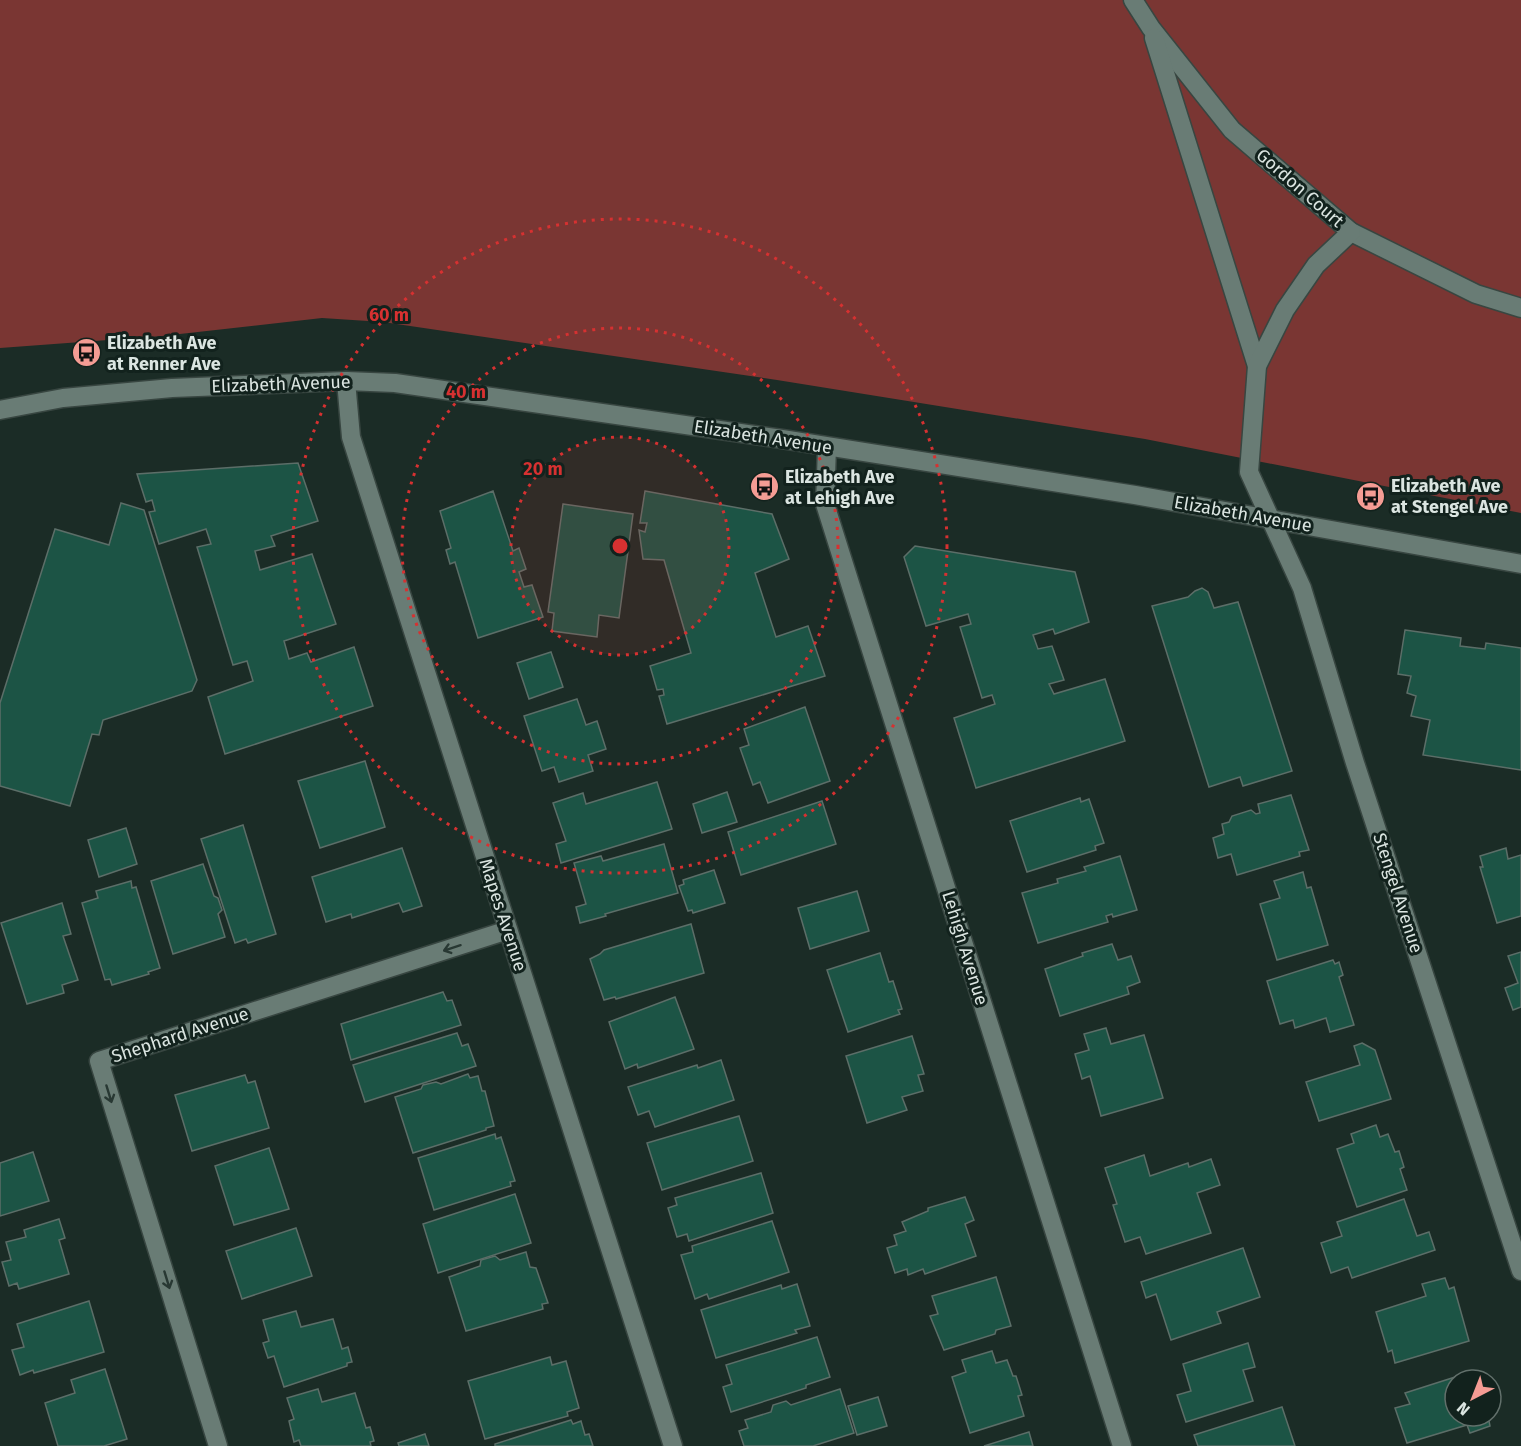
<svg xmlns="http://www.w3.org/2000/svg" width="1521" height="1446" viewBox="0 0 1521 1446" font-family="'Fira Sans',sans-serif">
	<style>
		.green { fill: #7a3633 }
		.building { fill: #1c5445; stroke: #5c6e68; stroke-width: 1.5 }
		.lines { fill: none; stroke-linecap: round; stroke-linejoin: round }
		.street-casing { stroke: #384641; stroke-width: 21 }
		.secondary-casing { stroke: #384641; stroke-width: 21 }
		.street { stroke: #697c75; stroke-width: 18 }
		.secondary { stroke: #697c75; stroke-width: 18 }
		.oneway { stroke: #283833 }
		.ring { fill: none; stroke: #d63131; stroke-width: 3; stroke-dasharray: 3 6 }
		.labels { text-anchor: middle; stroke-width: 6; stroke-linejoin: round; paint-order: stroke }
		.street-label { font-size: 18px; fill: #dbe5e1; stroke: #12221d }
		.poi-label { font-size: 18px; font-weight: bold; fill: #dbe5e1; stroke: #12221d; text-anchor: start }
		.centre { fill: #d63131; stroke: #12221d; stroke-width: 3 }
		.ring-label { font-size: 18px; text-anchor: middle; font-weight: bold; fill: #d63131; stroke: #12221d; stroke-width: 6; stroke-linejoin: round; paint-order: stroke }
	</style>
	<rect width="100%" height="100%" fill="#1b2c26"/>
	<!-- green -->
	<polygon class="green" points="0,0 1521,0 1521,513 1145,439 777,380 383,322 322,318 162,336 0,348"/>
	<!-- building -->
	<g class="building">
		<polygon points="298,463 318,521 271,536 275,546 255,551 260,570 312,554 336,624 284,641 289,659 307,653 311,662 354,647 373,706 225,754 208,697 253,681 247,661 233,665 197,547 211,544 206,529 159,544 149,512 155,511 152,500 146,502 137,474"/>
		<polygon points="493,491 513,551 519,548 526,569 519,572 524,587 532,585 543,617 478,638 455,562 450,564 446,550 451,548 440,511"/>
		<polygon points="645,491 772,514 789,559 755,573 776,637 808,626 825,676 667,724 659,696 664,695 663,689 657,690 650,666 691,653 664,560 643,559 639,530 645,532 647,523 640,523"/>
		<polygon points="121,503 144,510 197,680 192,691 103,720 99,735 92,734 70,806 0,786 0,703 55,529 109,545"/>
		<polygon points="563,504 633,514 619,618 599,615 597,637 552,631 554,613 548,612"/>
		<polygon points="915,546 1075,572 1089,622 1055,634 1053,629 1033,635 1038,649 1052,646 1064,680 1049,684 1054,694 1105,679 1125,741 976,788 954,718 995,704 992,695 982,698 960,627 971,624 968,614 926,626 904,557"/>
		<polygon points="1202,588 1208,592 1214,608 1238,602 1292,771 1243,786 1240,777 1209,787 1152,606 1188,597 1195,591"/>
		<polygon points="1405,630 1461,638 1460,646 1485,649 1486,643 1521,648 1521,770 1423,755 1430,720 1411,716 1416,696 1407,693 1411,676 1398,674"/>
		<polygon points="551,652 563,687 529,699 517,663"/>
		<polygon points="577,699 586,725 597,721 606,749 588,755 593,771 559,782 554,767 542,771 524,716"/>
		<polygon points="805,707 830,781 768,803 760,782 753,785 740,748 749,745 744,729"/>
		<polygon points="365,761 385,827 320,848 298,781"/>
		<polygon points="657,782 672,829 561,863 556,844 566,841 553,803 583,793 586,804"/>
		<polygon points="727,792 737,822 702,833 693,804"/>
		<polygon points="1291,795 1309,850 1299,852 1300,856 1237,875 1231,854 1218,858 1213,838 1224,834 1222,824 1229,822 1232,816 1251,810 1256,814 1260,813 1258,804"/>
		<polygon points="1080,798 1081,802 1089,799 1104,843 1095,846 1096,850 1027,872 1010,821"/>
		<polygon points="822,801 836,844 741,875 728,832"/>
		<polygon points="243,825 276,934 248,943 246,939 235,943 201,839"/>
		<polygon points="126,828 137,864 99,877 88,840"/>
		<polygon points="664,844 678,893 605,914 606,916 580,923 576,907 586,904 574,863 601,856 603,861"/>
		<polygon points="402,848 422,906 403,912 399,903 352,918 351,914 326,922 312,877"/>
		<polygon points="1506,848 1508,859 1521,855 1521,916 1497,923 1480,867 1483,867 1480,856"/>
		<polygon points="1120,856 1137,910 1113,917 1112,914 1106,916 1108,922 1038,943 1022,893 1058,883 1057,879 1086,871 1084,867"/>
		<polygon points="203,864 214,896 218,898 222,910 218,914 225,937 173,954 151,881"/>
		<polygon points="714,870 725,903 693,913 692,910 688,911 679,886 684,884 683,880"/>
		<polygon points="1303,872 1307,888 1311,887 1328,945 1277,960 1260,904 1280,898 1274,881"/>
		<polygon points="131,881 132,888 136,887 160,968 148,972 149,974 112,985 110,979 105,980 82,903 98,898 96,891"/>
		<polygon points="857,891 869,931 810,949 798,908"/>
		<polygon points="62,903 71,934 63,936 78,980 62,985 64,993 27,1004 1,923"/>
		<polygon points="691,924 704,973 616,999 615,997 604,1000 590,959 600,954 604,950"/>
		<polygon points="1112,944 1118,960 1131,956 1140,982 1127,987 1129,994 1060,1016 1045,969 1083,956 1082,953"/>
		<polygon points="1521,952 1521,1007 1513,1010 1505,988 1518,983 1508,956"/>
		<polygon points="880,953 889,982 893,981 902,1009 898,1010 900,1014 848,1032 827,970"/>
		<polygon points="1333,960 1335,964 1339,962 1343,975 1339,977 1354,1025 1330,1032 1326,1018 1295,1028 1293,1020 1280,1024 1267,981"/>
		<polygon points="443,992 447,1001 452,1000 461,1025 351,1060 341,1024"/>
		<polygon points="675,997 694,1049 638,1068 637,1064 625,1069 609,1022"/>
		<polygon points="1106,1028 1111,1044 1144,1035 1163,1098 1101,1116 1090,1076 1082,1079 1075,1054 1089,1050 1084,1034"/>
		<polygon points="457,1033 462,1046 468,1044 476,1066 365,1102 353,1065"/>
		<polygon points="912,1036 924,1074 918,1075 923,1091 902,1097 907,1110 867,1123 846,1056"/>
		<polygon points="1362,1043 1375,1050 1391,1099 1319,1121 1306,1082 1360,1065 1354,1046"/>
		<polygon points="721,1060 734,1100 655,1127 649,1111 638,1115 628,1087 697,1065 698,1068"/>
		<polygon points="468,1074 470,1078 478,1076 482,1091 485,1091 494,1126 486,1128 486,1130 413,1153 395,1097 421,1089 423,1085 436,1082 441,1084"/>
		<polygon points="245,1075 248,1083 255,1081 269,1128 192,1151 175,1095"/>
		<polygon points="739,1116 753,1161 662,1190 647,1143"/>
		<polygon points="1376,1125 1380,1137 1388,1134 1395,1152 1399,1151 1404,1167 1400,1169 1407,1190 1357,1207 1337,1149 1354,1143 1351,1134"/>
		<polygon points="495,1134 496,1139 501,1137 515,1181 510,1182 511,1186 434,1210 418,1158"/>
		<polygon points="269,1148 289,1209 234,1225 215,1166"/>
		<polygon points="33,1152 49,1201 0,1216 0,1163"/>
		<polygon points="1144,1155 1150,1176 1188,1163 1189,1167 1211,1159 1220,1185 1197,1193 1211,1233 1146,1254 1140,1237 1125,1242 1113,1205 1117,1204 1105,1168"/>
		<polygon points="761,1173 773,1213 689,1241 687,1234 677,1237 668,1208 677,1205 675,1198"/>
		<polygon points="515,1194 531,1243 438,1273 423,1224"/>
		<polygon points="965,1197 974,1220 965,1224 976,1256 925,1274 923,1269 908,1275 907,1269 895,1273 887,1248 897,1245 894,1235 906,1231 902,1222 928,1211 928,1208"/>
		<polygon points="1404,1199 1417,1236 1429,1232 1435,1250 1352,1278 1348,1267 1331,1273 1321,1243 1342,1236 1337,1222"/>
		<polygon points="59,1219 65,1238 59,1240 69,1274 19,1289 17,1283 9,1286 2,1262 11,1260 6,1242 26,1237 24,1230"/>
		<polygon points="772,1221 789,1272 709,1299 707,1294 695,1299 681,1255 693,1252 692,1246"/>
		<polygon points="296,1228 312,1276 242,1299 226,1251"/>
		<polygon points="1243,1248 1260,1297 1217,1312 1221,1323 1171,1340 1156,1294 1146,1298 1141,1282"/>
		<polygon points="526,1252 530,1267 536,1268 548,1303 542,1304 543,1309 466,1331 449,1277 480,1266 481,1260 495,1256 500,1260"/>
		<polygon points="996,1277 1011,1326 996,1330 995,1334 944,1350 930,1316 938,1314 932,1296"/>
		<polygon points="1445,1278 1449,1289 1454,1287 1469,1341 1395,1363 1392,1350 1388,1352 1376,1312 1426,1296 1422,1284"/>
		<polygon points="797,1284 810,1326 795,1330 797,1333 716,1358 701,1310 781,1285 782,1289"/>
		<polygon points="89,1301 104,1352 34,1373 33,1370 20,1375 12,1350 24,1347 17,1324"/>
		<polygon points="296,1311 301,1327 333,1319 342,1349 348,1347 352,1362 347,1363 347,1366 284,1387 274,1356 268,1358 263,1343 269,1341 263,1320"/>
		<polygon points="817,1337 830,1377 806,1385 806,1388 731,1412 723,1387 732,1384 726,1365"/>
		<polygon points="1248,1343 1255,1367 1243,1370 1253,1401 1186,1422 1177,1395 1191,1391 1183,1364"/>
		<polygon points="992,1351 996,1363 1007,1360 1013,1376 1016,1376 1022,1395 1018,1396 1024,1416 970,1433 952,1377 966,1372 962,1360"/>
		<polygon points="550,1357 552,1365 566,1361 579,1408 567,1412 568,1416 485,1439 468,1381"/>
		<polygon points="105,1369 127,1439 104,1446 58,1446 45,1403 75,1393 71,1380"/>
		<polygon points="1474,1371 1477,1380 1455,1380 1455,1416 1488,1416 1490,1426 1470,1433 1467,1425 1407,1443 1395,1408 1410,1404 1405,1393"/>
		<polygon points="318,1389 322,1402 355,1393 366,1428 370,1427 374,1441 370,1442 371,1446 301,1446 299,1440 294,1442 289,1421 294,1419 287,1398"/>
		<polygon points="840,1389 854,1433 813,1446 744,1446 739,1431 748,1428 745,1420 771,1412 773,1405 786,1401 791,1405"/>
		<polygon points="878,1397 887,1426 857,1435 848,1406"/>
		<polygon points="1282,1407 1295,1446 1198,1446 1194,1435"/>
		<polygon points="571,1420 573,1424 581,1421 585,1435 589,1434 593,1446 495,1446 495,1444"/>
		<polygon points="1029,1432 1033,1446 984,1446"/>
		<polygon points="425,1434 429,1446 399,1446 398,1443"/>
	</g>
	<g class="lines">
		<defs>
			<g id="street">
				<polyline points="1133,0 1151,28 1232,130 1351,232 1476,294 1521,308"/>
				<polyline points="1154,38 1257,366"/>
				<polyline points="1351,232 1316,265 1285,310 1257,366 1249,472 1302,588 1355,763 1521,1271"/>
				<polyline points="346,381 351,437 673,1446"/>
				<polyline points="827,447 825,504 1122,1446"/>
				<polyline points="218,1446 99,1061 508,930"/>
			</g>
			<polyline id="secondary" points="0,410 63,398 172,388 346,381 395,383 782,439 1135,495 1521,564"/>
		</defs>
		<!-- street casing -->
		<use href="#street" class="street-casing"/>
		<!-- secondary casing -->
		<use href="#secondary" class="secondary-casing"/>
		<!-- street -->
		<use href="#street" class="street"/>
		<!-- secondary -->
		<use href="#secondary" class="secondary"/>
	</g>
	<!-- one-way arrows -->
	<defs><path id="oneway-shaft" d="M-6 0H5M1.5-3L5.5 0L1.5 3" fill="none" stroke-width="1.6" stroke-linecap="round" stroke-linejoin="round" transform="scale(1.5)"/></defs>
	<g class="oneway">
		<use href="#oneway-shaft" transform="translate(452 948) rotate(162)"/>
		<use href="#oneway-shaft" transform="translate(109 1094) rotate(73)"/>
		<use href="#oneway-shaft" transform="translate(167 1280) rotate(73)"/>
	</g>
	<!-- distance rings -->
	<circle cx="620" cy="546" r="109" fill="#d63131" fill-opacity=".12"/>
	<g class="ring">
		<circle cx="620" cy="546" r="109"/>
		<circle cx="620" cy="546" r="218"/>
		<circle cx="620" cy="546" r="327"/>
	</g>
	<!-- icons -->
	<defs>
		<symbol id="bus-disc" viewBox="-11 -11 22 22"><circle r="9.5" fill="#f59c94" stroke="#12221d"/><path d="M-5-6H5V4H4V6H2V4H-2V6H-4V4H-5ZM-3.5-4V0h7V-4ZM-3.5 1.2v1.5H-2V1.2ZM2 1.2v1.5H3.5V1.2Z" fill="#111"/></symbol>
	</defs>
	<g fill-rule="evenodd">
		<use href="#bus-disc" x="70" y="336" width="33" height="33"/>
		<use href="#bus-disc" x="748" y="470" width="33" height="33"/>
		<use href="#bus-disc" x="1354" y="480" width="33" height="33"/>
	</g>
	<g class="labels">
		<!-- street labels -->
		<g class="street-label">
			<text transform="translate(1300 188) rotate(41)" y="6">Gordon Court</text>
			<text transform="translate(281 384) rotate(-2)" y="6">Elizabeth Avenue</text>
			<text transform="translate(763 437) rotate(9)" y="6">Elizabeth Avenue</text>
			<text transform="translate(1243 514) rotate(10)" y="6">Elizabeth Avenue</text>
			<text transform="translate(1398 893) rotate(72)" y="6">Stengel Avenue</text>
			<text transform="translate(503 915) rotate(72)" y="6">Mapes Avenue</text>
			<text transform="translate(965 948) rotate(73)" y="6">Lehigh Avenue</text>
			<text transform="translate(180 1035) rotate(-18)" y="6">Shephard Avenue</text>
		</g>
		<!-- poi labels -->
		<g class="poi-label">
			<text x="107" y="349">Elizabeth Ave<tspan x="107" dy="21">at Renner Ave</tspan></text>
			<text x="785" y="483">Elizabeth Ave<tspan x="785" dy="21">at Lehigh Ave</tspan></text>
			<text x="1391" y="492">Elizabeth Ave<tspan x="1391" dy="21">at Stengel Ave</tspan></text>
		</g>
	</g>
	<circle cx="620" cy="546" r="9" class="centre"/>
	<g class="ring-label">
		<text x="389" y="321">60 m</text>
		<text x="466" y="398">40 m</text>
		<text x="543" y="475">20 m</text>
	</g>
	<!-- north arrow -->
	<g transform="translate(1473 1398) rotate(222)"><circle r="28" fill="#12221d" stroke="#62706b" stroke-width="1.5"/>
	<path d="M0-4.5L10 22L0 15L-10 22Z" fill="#f59c94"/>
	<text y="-9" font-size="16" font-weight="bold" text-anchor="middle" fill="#dbe5e1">N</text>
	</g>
</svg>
